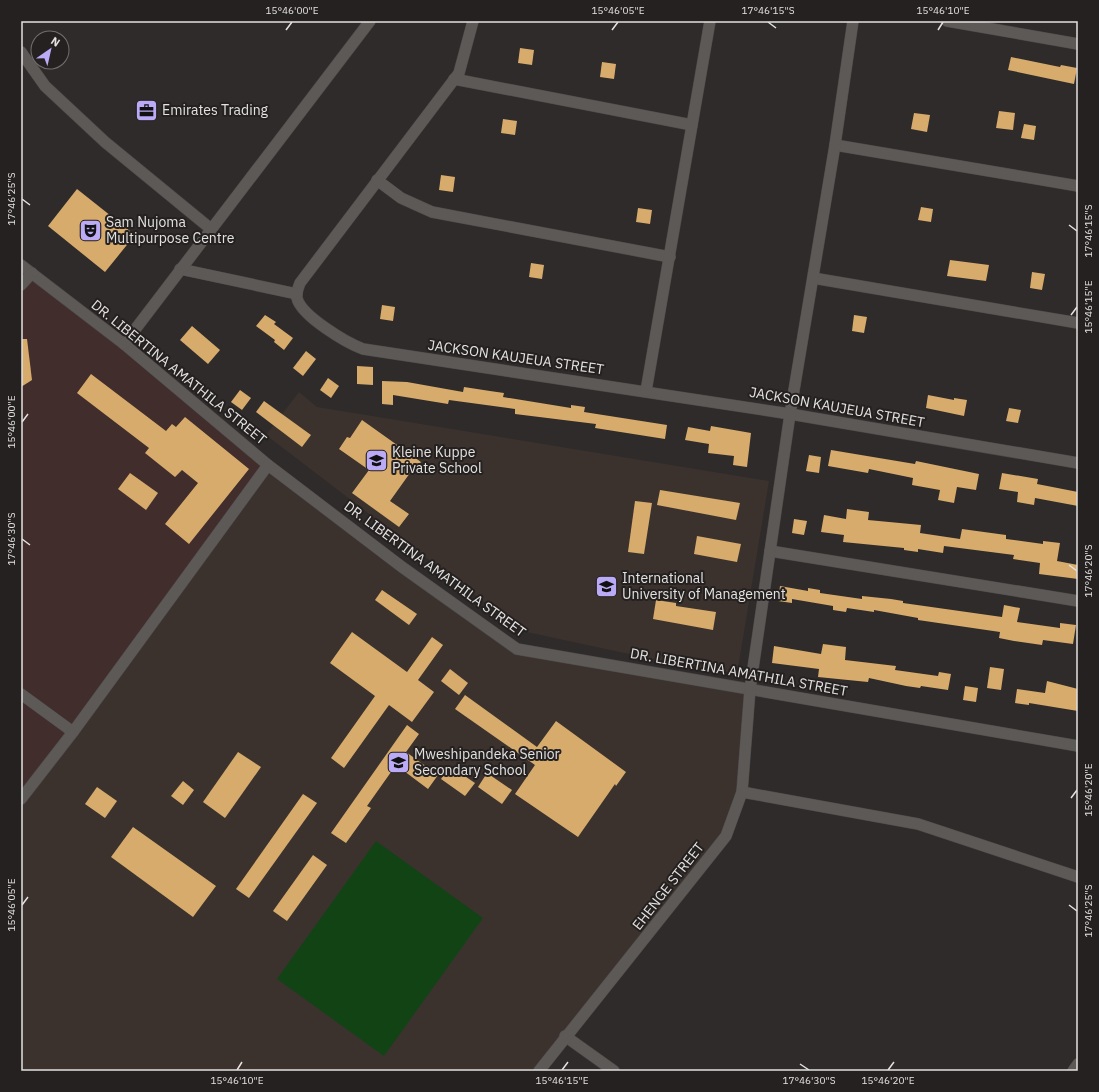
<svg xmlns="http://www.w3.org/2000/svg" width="1099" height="1092" viewBox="0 0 1099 1092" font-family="'IBM Plex Sans',sans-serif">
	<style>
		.commercial { fill: #412d2b }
		.built { fill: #3b322e }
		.green { fill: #124314 }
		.building { fill: #d7ab6c }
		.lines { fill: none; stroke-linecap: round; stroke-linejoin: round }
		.street-casing { stroke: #4c4948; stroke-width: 12 }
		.street { stroke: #5c5957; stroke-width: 11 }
		.ticks { fill: none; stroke: #e4e2e1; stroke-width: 1.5 }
		.labels { text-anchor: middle; stroke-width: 4; stroke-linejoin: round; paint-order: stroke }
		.poi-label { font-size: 14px; fill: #e4e2e1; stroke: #242120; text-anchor: start }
		.street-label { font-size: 14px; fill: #e4e2e1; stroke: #242120 }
		.neatline { fill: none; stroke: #e4e2e1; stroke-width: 1.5 }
		.ticks-label { font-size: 10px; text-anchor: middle; fill: #e4e2e1 }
	</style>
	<rect width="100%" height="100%" fill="#2e2b2a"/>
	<!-- commercial -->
	<polygon class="commercial" points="21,265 268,465 21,804"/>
	<!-- built -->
	<g class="built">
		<polygon points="299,392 317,407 769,481 737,674 643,657 522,631 266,435"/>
		<polygon points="268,465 517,648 750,689 742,792 726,836 539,1071 21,1071 21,804"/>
	</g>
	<!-- green -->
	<polygon class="green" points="376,841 483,918 384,1056 277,979"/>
	<!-- building -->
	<g class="building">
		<polygon points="520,48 534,50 532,65 518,63"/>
		<polygon points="1011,57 1060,67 1061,65 1077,68 1074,84 1008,70"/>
		<polygon points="602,62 616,64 614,79 600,77"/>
		<polygon points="999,111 1015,113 1013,130 996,128"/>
		<polygon points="914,113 930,115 927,132 911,129"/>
		<polygon points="503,119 517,121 515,135 501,133"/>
		<polygon points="1024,124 1036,126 1034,140 1021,138"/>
		<polygon points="441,175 455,177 453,192 439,190"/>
		<polygon points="77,189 135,235 105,272 48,226"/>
		<polygon points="921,207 933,209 931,222 918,220"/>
		<polygon points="638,208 652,210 650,224 636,222"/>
		<polygon points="950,260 989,265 986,281 947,276"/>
		<polygon points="531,263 544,265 542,279 529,277"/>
		<polygon points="1032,272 1045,274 1042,290 1030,288"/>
		<polygon points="382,305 395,307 393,321 380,319"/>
		<polygon points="265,315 276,322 274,324 293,338 284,350 274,342 275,340 256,326"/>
		<polygon points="854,315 867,317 864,333 852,331"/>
		<polygon points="192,326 220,350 208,364 180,340"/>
		<polygon points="21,339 27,339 32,380 21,387"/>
		<polygon points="306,351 316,359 303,376 293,368"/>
		<polygon points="357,366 373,367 373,385 357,384"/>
		<polygon points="91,374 166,431 172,424 176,427 185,417 249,469 189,544 165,524 198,483 182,470 175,477 145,453 149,448 77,393"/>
		<polygon points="328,378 339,386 331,398 320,390"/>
		<polygon points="382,381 407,382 463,392 464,387 490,391 504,393 503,397 571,408 571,405 585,407 584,412 667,425 665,439 595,428 596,424 515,414 515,409 449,400 448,404 393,395 393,405 382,404"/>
		<polygon points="240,390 251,398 242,410 231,402"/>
		<polygon points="928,395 954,400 954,398 967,400 964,416 926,408"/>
		<polygon points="264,401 311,435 302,447 256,412"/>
		<polygon points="1009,408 1021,410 1018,423 1006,421"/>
		<polygon points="362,420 421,462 412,474 410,473 390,501 409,514 399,527 352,493 369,470 339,449 347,437 350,438"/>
		<polygon points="711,426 751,433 747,467 733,465 734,456 708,453 709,444 685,440 688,427 710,431"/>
		<polygon points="831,450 915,464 916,461 979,474 976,490 957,487 954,503 938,500 940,490 912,485 913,478 869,469 868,473 828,466"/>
		<polygon points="809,455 821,457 819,473 806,471"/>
		<polygon points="130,473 158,493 146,510 118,489"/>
		<polygon points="1002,473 1038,479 1037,484 1078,492 1078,506 1035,498 1034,505 1017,502 1018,492 999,489"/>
		<polygon points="660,490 740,503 736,520 657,505"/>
		<polygon points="635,501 652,503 644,554 628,552"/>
		<polygon points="847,509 869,512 868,520 921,525 920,533 960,539 962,529 1006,535 1006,539 1043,544 1043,541 1060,543 1057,561 1078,565 1078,579 1039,574 1040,563 1013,559 1014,555 944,546 943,553 918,549 918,552 904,550 904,548 843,542 844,535 821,532 824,515 846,519"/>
		<polygon points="794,519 807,521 804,535 792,533"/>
		<polygon points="697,536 741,544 737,562 694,554"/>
		<polygon points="780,586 808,591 808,588 820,590 820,593 862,599 862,596 891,599 903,601 903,603 1002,617 1004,605 1020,608 1017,622 1060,628 1060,623 1076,625 1073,644 1043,640 1042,645 1014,641 999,638 1000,632 918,620 918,618 874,610 874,612 847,608 846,612 833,610 833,606 792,599 792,603 778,601"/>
		<polygon points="382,590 417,614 409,625 375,600"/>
		<polygon points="656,600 676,603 676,606 716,612 713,630 653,619"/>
		<polygon points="352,632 407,672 432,637 443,645 418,680 434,692 412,722 389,705 344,768 331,758 375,696 330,663"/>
		<polygon points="823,644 846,647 845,660 896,666 895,670 938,676 939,672 951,674 948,690 921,686 920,688 906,686 869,678 868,682 818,677 819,669 772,663 774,646 821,654"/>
		<polygon points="990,667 1004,669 1001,690 987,688"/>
		<polygon points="450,669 468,683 459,695 441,681"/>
		<polygon points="1047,681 1078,689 1078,711 1029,703 1029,705 1015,703 1017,689 1045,693"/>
		<polygon points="965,686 978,688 976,702 963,700"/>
		<polygon points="465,695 537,747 556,721 626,772 616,786 615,784 578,837 515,794 535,765 455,709"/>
		<polygon points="407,725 419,734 406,752 438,775 428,789 396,765 367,806 371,808 346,843 331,833"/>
		<polygon points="238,752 261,767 225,818 203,802"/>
		<polygon points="450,766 475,783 465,796 441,779"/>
		<polygon points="487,773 512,790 502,804 478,787"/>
		<polygon points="183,781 194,790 183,805 171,796"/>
		<polygon points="97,787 117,801 105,818 85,804"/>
		<polygon points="303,794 317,803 249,898 236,889"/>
		<polygon points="133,827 216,886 193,917 111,857"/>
		<polygon points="313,855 327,865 287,921 273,911"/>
	</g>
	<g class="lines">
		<defs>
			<g id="street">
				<path d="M473,21L459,73L300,283C298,288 296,293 297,298C301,316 347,343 363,349L790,414L1078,463"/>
				<polyline points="947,21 1078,44"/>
				<polyline points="21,52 45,86 105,142 211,229"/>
				<polyline points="454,79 692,125"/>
				<polyline points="835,145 1078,186"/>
				<polyline points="377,180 401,198 432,212 670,257"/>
				<polyline points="21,265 124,344 268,465 402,567 517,649 1078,746"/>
				<polyline points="180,269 297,294"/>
				<polyline points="813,278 1078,323"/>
				<polyline points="21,285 32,273"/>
				<polyline points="124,344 370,21"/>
				<polyline points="646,391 710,21"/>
				<polyline points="770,551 1078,601"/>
				<polyline points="21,694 73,732"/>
				<polyline points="742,792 918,824 1078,877"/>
				<polyline points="21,799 73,732 268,465"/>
				<polyline points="565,1036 614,1071"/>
				<polyline points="539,1071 726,836 742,792 750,689 790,414 835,145 853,21"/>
				<polyline points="1073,1071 1078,1064"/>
			</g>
		</defs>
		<!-- street casing -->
		<use href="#street" class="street-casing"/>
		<!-- street -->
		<use href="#street" class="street"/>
	</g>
	<!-- ticks -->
	<path class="ticks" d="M768,22L776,28M286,30L292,22M612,30L618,22M938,30L943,22M22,199L30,205M1069,225L1077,231M1071,315L1077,307M22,422L28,414M22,539L30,545M1069,565L1077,571M1071,798L1077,790M22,905L28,897M1069,905L1077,911M800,1064L809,1070M237,1070L242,1062M562,1070L568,1062M888,1070L894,1062"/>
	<!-- icons -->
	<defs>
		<symbol id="office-square" viewBox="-11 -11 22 22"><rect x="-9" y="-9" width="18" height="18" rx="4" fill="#bbaaf6" stroke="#242120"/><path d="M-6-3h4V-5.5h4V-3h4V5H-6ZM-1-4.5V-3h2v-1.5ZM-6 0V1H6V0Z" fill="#111"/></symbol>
		<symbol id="theatre-square" viewBox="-11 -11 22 22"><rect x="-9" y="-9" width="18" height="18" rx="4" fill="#bbaaf6" stroke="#242120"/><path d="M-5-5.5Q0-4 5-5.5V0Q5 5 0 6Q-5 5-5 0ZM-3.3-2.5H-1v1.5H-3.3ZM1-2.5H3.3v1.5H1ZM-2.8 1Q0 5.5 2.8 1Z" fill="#111"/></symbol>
		<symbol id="school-square" viewBox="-11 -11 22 22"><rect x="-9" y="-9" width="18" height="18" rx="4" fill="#bbaaf6" stroke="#242120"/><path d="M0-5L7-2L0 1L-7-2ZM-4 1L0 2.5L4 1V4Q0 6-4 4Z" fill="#111"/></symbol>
		<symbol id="university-square" viewBox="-11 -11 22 22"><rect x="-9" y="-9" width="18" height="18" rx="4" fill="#bbaaf6" stroke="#242120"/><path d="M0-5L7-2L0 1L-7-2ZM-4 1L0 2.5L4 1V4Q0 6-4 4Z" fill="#111"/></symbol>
	</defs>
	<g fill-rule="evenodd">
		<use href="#office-square" x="134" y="98" width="25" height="25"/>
		<use href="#theatre-square" x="78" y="218" width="25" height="25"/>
		<use href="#school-square" x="364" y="448" width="25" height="25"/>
		<use href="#university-square" x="594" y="574" width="25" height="25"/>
		<use href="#school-square" x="386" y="750" width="25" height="25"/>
	</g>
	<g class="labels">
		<!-- poi labels -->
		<g class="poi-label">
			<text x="162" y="115">Emirates Trading</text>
			<text x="106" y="227">Sam Nujoma<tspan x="106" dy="16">Multipurpose Centre</tspan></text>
			<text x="392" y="457">Kleine Kuppe<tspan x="392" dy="16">Private School</tspan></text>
			<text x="622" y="583">International<tspan x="622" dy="16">University of Management</tspan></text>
			<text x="414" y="759">Mweshipandeka Senior<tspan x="414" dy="16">Secondary School</tspan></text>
		</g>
		<!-- street labels -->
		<g class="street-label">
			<text transform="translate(516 357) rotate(8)" y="5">JACKSON KAUJEUA STREET</text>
			<text transform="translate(179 372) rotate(39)" y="5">DR. LIBERTINA AMATHILA STREET</text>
			<text transform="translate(837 407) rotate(10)" y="5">JACKSON KAUJEUA STREET</text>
			<text transform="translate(435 569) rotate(36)" y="5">DR. LIBERTINA AMATHILA STREET</text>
			<text transform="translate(739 672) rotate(10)" y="5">DR. LIBERTINA AMATHILA STREET</text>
			<text transform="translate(668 886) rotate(-52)" y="5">EHENGE STREET</text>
		</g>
	</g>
	<!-- border -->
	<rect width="1099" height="1092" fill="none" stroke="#242120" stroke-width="44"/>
	<!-- north arrow -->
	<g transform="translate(50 50) rotate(34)"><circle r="19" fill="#242120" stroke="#716e6d"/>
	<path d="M0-3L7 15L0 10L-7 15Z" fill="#bbaaf6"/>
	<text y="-6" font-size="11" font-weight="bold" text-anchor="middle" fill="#e4e2e1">N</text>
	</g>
	<rect x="22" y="22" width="1055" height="1048" class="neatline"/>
	<g class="ticks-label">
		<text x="292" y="14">15°46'00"E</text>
		<text x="618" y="14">15°46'05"E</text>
		<text x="768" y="14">17°46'15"S</text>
		<text x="943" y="14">15°46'10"E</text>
		<text transform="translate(11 199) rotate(-90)" y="4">17°46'25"S</text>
		<text transform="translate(1088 231) rotate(-90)" y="4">17°46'15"S</text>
		<text transform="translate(1088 307) rotate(-90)" y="4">15°46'15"E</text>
		<text transform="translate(11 422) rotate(-90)" y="4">15°46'00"E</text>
		<text transform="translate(11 539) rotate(-90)" y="4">17°46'30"S</text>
		<text transform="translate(1088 571) rotate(-90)" y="4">17°46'20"S</text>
		<text transform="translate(1088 790) rotate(-90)" y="4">15°46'20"E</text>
		<text transform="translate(11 905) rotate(-90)" y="4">15°46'05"E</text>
		<text transform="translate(1088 911) rotate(-90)" y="4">17°46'25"S</text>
		<text x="237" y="1084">15°46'10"E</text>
		<text x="562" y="1084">15°46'15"E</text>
		<text x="809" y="1084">17°46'30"S</text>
		<text x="888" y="1084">15°46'20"E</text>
	</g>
</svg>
